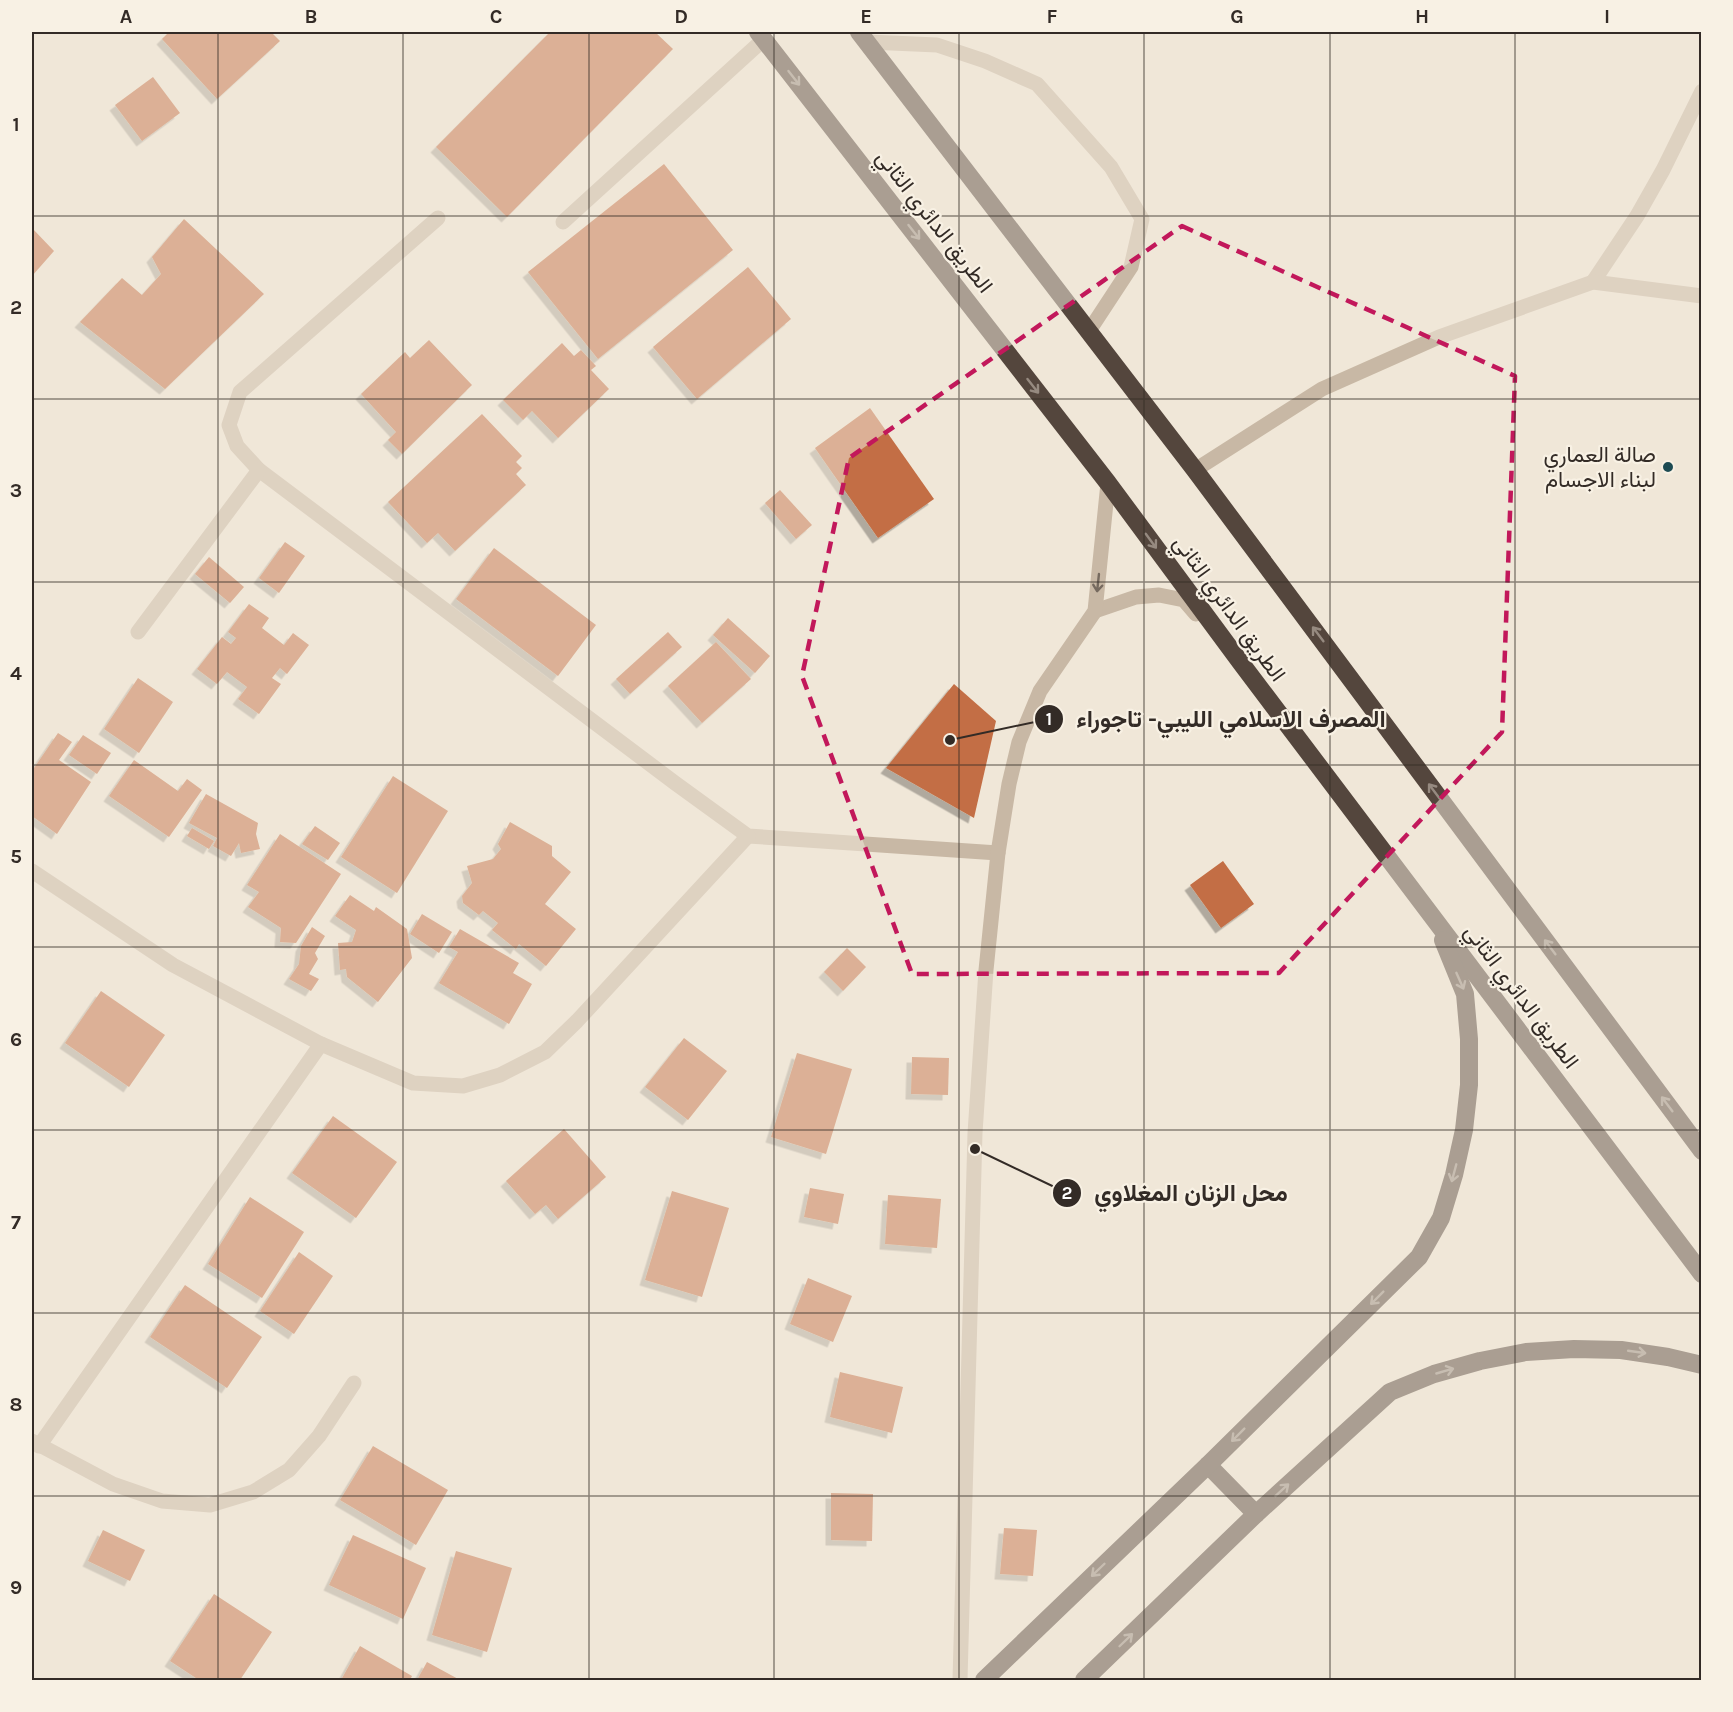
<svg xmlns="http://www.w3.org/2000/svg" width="1733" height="1712" viewBox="0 0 1733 1712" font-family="Karla,Vazirmatn,sans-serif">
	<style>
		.building { fill: #c36e44; filter: url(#shadow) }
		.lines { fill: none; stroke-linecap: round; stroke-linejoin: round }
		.minor { stroke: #c8b8a5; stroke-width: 15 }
		.highway { stroke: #54463d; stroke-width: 18 }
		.oneway { stroke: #968a80 }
		.oneway2 { stroke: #766a5f }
		.marked { fill: none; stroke: #c2185b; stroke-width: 4.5; stroke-dasharray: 12 8; stroke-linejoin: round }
		.grid { fill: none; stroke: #332b26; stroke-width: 1.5; stroke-opacity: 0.55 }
		.poi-dot { fill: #1d4b53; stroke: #f8f1e4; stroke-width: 2 }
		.labels { text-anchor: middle; stroke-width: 4.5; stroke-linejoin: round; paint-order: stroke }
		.street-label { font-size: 22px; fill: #332b26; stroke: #f8f1e4 }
		.poi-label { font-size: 22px; fill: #332b26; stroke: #f8f1e4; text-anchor: end }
		.leader { fill: none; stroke: #332b26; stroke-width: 2 }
		.callout-dot { fill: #332b26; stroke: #f8f1e4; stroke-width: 2 }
		.mark-label { font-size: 18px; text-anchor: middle; font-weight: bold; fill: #fff }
		.callout-label { font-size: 24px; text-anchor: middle; font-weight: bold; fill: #332b26; stroke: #f8f1e4; stroke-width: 4.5; stroke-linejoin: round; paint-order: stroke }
		.neatline { fill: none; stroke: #332b26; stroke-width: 2 }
		.grid-label { font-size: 20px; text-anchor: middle; font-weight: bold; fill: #332b26 }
	</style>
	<defs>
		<filter id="shadow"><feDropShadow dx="-5.5" dy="5.5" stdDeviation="0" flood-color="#0004"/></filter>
	</defs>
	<rect width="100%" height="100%" fill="#f0e7d8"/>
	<!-- building -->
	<g class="building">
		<polygon points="169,32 271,32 280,41 217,99 162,39"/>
		<polygon points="550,32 655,32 673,49 507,217 436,147"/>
		<polygon points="153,77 180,113 142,141 115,105"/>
		<polygon points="664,164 733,250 598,359 528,272"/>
		<polygon points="184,219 264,294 165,389 80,322 122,278 142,295 161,274 152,257"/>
		<polygon points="32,228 54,251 32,276"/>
		<polygon points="748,267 791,319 697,399 653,347"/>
		<polygon points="429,340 472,385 402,454 388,440 396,432 361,394 405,352 410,358"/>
		<polygon points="562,343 574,356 581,350 596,366 591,370 609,389 558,438 532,411 523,420 503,400"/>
		<polygon points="870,408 934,499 878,538 815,448"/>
		<polygon points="482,414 522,456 516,462 522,468 516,474 526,485 455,551 438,533 427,543 388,502"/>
		<polygon points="780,490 812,525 796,539 765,503"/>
		<polygon points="285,542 305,556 279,593 259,578"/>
		<polygon points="494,548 596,625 558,676 456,599"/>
		<polygon points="209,557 244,587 230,603 195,574"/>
		<polygon points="249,604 269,618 262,628 284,645 293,633 309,645 287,674 280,668 272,678 281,684 259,714 238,699 247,687 227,672 217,684 197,669 222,637 231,644 236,638 228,632"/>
		<polygon points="728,618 770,656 755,673 713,635"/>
		<polygon points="668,632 682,647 630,694 616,679"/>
		<polygon points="716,642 751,679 702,723 668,686"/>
		<polygon points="138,678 173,702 139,753 104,729"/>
		<polygon points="954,684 996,721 974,818 886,768"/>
		<polygon points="58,733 72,742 59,760 91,782 57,834 32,816 32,771"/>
		<polygon points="83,735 111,753 97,774 69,755"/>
		<polygon points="134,760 178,791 187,779 202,790 169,837 109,796"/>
		<polygon points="393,776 448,811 397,893 341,857"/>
		<polygon points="206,794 258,823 256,834 260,849 241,853 239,843 231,856 213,846 217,838 189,823"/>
		<polygon points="510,822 552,846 552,856 571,872 545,904 576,929 546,966 519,944 516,949 492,930 498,923 483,911 479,915 463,903 462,896 472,883 467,866 493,859 501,849 498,844"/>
		<polygon points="315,826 340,843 328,860 302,844"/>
		<polygon points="192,828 214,841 209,849 187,836"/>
		<polygon points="280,834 341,874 296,943 280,942 281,928 248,907 259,892 247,885"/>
		<polygon points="1223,861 1254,904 1221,928 1190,885"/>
		<polygon points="350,895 374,911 376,907 407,929 412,958 378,1002 347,977 346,969 340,970 338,943 352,942 356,930 335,916"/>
		<polygon points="422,914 452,932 439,953 410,934"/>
		<polygon points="312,927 325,936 315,953 318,959 309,974 319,979 311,991 289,979 299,964 301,946"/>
		<polygon points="460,929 519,963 513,973 532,984 509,1024 439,983 458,952 449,947"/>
		<polygon points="847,948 866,967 843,991 824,972"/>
		<polygon points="101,991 165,1035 129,1087 65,1043"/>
		<polygon points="684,1038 727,1071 688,1120 645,1087"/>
		<polygon points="797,1053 852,1069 826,1154 771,1137"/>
		<polygon points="912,1057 949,1058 948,1095 911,1094"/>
		<polygon points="333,1116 397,1162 356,1218 292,1173"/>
		<polygon points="564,1129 606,1177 558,1219 546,1205 535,1214 506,1181"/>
		<polygon points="810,1188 844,1194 838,1224 804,1217"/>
		<polygon points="672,1191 729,1208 702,1297 645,1280"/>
		<polygon points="888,1195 941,1199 937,1248 885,1244"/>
		<polygon points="250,1197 304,1232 262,1298 208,1264"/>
		<polygon points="299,1252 333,1276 294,1334 260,1311"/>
		<polygon points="808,1278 852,1296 833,1342 790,1324"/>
		<polygon points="185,1285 262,1337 227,1388 150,1337"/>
		<polygon points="840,1372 903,1387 892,1433 830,1417"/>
		<polygon points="373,1446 448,1490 416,1545 340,1500"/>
		<polygon points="831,1493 873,1494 872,1541 831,1540"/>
		<polygon points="1004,1528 1037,1530 1033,1576 1000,1574"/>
		<polygon points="103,1530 145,1550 130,1581 88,1561"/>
		<polygon points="353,1535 426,1568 403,1619 329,1585"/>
		<polygon points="456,1551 512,1568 487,1652 432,1635"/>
		<polygon points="214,1594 272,1632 240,1680 199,1680 170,1661"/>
		<polygon points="360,1646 412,1676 410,1680 341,1680"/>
		<polygon points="427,1662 460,1680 417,1680"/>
	</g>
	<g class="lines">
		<!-- minor -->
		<g class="minor">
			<polyline points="868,42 937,45 985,61 1037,84 1111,167 1142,219 1131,267 1089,331"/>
			<polyline points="438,218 240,392 229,425 237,446 259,470 675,783 748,836 998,853"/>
			<polyline points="563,222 764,39"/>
			<polyline points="1593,282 1637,216 1663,170 1702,91"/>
			<polyline points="1195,470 1322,389 1439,337 1593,282 1702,296"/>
			<polyline points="1095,611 1136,597 1159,595 1184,600 1196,614"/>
			<polyline points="138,632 259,470"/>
			<polyline points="32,871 173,965 321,1044 413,1083 463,1086 500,1075 545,1052 577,1021 748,836"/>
			<polyline points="32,1441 113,1484 162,1501 210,1505 253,1492 289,1470 319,1436 354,1383"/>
			<polyline points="39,1446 321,1044"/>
			<polyline points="960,1680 975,1133 986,970 998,853 1009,784 1019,742 1040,691 1095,611 1108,483"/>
		</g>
		<!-- highway -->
		<g class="highway">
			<polyline points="758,32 1108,483 1241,663 1702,1274"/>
			<polyline points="859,32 1195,470 1702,1151"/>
			<polyline points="1208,1465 1256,1514"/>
			<polyline points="984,1680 1208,1465 1419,1257 1441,1218 1454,1175 1464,1130 1469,1085 1469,1039 1465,994 1443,940"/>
			<polyline points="1084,1680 1256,1514 1390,1392 1434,1374 1480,1361 1526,1352 1574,1349 1621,1350 1668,1357 1702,1365"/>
		</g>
	</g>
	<!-- one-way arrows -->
	<defs><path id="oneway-shaft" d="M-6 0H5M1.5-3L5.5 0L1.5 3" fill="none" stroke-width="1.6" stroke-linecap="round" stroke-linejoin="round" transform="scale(1.5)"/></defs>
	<g class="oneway">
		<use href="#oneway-shaft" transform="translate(794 78) rotate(52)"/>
		<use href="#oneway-shaft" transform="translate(914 232) rotate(52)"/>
		<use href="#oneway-shaft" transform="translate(1033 386) rotate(52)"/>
		<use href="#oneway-shaft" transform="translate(1151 541) rotate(54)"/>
		<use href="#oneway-shaft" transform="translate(1318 634) rotate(-127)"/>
		<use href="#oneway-shaft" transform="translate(1434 791) rotate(-127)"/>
		<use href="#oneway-shaft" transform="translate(1550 947) rotate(-127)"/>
		<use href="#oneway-shaft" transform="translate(1460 981) rotate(66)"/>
		<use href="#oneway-shaft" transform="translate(1667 1104) rotate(-127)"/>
		<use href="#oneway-shaft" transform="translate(1454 1173) rotate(105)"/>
		<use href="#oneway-shaft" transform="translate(1377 1298) rotate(135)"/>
		<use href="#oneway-shaft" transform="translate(1637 1352) rotate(8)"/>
		<use href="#oneway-shaft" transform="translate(1445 1371) rotate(-16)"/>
		<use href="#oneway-shaft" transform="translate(1238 1435) rotate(135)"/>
		<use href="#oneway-shaft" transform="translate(1282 1490) rotate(-42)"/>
		<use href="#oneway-shaft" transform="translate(1098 1570) rotate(136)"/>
		<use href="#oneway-shaft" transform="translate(1126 1640) rotate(-44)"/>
	</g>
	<use class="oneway2" href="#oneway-shaft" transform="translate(1098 583) rotate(96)"/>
	<!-- marked area -->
	<path d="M0 0H1733V1712H0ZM1182,226L1515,376L1502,732L1279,973L912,974L802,676L849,458Z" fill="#f0e7d8" fill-opacity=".55" fill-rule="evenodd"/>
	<path class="marked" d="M1182,226L1515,376L1502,732L1279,973L912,974L802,676L849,458Z"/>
	<!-- grid -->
	<path class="grid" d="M218,32V1680M403,32V1680M589,32V1680M774,32V1680M959,32V1680M1144,32V1680M1330,32V1680M1515,32V1680M32,216H1702M32,399H1702M32,582H1702M32,765H1702M32,947H1702M32,1130H1702M32,1313H1702M32,1496H1702"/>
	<!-- markers -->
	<circle class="poi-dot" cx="1668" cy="467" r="6"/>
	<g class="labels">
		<!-- street labels -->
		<g class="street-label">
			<text transform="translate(935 221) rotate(52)" y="8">الطريق الدائري الثاني</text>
			<text transform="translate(1230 608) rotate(54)" y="8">الطريق الدائري الثاني</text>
			<text transform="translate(1522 996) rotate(53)" y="8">الطريق الدائري الثاني</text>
		</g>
		<!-- poi labels -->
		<g class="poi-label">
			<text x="1656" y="462">صالة العماري<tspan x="1656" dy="25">لبناء الاجسام</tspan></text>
		</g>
	</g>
	<!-- callouts -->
	<path class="leader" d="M950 740L1049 719M975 1149L1067 1193"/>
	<g class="callout-dot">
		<circle cx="950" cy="740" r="6"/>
		<circle cx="975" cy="1149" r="6"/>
		<circle cx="1049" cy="719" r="15"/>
		<circle cx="1067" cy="1193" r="15"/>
	</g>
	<g class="mark-label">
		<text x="1049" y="725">1</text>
		<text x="1067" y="1199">2</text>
	</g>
	<g class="callout-label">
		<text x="1231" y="727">المصرف الاسلامي الليبي- تاجوراء</text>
		<text x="1191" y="1201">محل الزنان المغلاوي</text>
	</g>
	<!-- border -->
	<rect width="1733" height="1712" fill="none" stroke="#f8f1e4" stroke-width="66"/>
	<rect x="33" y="33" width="1667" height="1646" class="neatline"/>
	<g class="grid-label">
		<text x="126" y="23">A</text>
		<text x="311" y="23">B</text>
		<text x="496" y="23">C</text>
		<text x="681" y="23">D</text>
		<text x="866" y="23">E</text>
		<text x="1052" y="23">F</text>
		<text x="1237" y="23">G</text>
		<text x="1422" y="23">H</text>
		<text x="1607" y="23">I</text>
		<text x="16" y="131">1</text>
		<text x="16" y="314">2</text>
		<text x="16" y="497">3</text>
		<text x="16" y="680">4</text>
		<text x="16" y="863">5</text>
		<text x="16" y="1046">6</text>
		<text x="16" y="1229">7</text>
		<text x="16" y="1411">8</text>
		<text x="16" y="1594">9</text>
	</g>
</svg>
